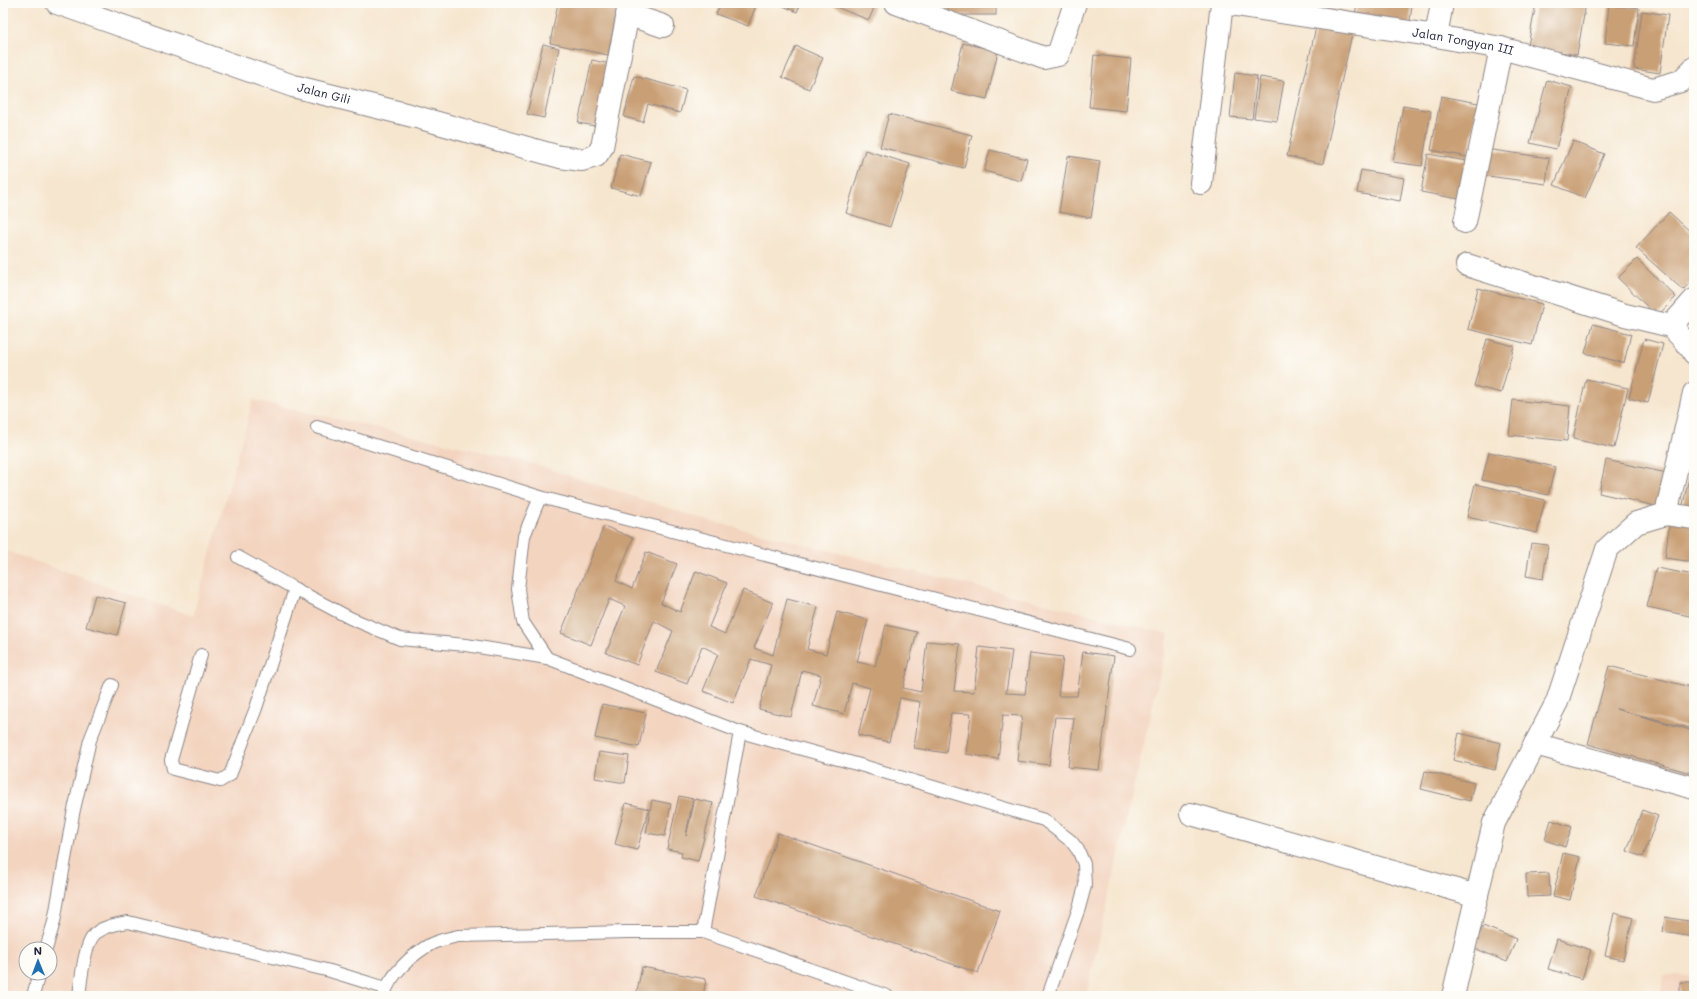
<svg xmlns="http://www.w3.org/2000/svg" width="1697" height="999" viewBox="0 0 1697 999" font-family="Mali,sans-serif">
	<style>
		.built { fill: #f3d4bf; fill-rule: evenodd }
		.building { fill: #c99f75 }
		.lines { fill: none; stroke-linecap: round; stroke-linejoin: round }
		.lane-casing { stroke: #8c8485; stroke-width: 14 }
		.street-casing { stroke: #8c8485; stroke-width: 24 }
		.lane { stroke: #fff; stroke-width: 12 }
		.street { stroke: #fff; stroke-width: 22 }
		.labels { text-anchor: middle; stroke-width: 4; stroke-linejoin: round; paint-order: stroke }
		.street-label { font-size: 12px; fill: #22223b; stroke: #fdfcf7 }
	</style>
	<rect width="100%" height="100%" fill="#fdfcf7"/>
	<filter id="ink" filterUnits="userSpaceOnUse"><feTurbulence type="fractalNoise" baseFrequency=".025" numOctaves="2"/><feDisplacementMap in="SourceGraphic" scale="8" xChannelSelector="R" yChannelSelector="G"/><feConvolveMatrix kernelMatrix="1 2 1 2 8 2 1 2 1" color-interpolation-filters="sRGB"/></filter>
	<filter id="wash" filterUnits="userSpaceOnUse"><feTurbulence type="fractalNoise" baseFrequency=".012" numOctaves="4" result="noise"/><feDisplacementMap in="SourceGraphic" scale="16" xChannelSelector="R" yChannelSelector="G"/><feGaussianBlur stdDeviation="0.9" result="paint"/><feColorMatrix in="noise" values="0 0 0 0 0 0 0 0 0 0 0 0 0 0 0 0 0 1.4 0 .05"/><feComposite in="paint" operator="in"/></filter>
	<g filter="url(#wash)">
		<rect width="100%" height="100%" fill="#f6e6cf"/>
		<!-- built -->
		<g class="built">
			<path d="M253,400L524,461L709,521L1169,634L1086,996H3V550L193,616ZM26,949H50V973H26Z"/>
			<polygon points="1664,975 1694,976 1694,996 1660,996"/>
		</g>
		<g id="blocks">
			<!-- building -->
			<g class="building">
				<polygon points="558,3 608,3 618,5 608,55 550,43"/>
				<polygon points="721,3 757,3 748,26 716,14"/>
				<polygon points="776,3 801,3 797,12"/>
				<polygon points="826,3 876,3 869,20"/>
				<rect x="948" y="3" width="48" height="12"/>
				<polygon points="1357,3 1394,3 1412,5 1409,28 1354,21"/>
				<polygon points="1536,3 1586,3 1577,55 1528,46"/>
				<polygon points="1609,5 1639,8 1634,46 1605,43"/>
				<polygon points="1642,11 1668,15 1660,73 1634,69"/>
				<polygon points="1316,27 1352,34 1323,164 1287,156"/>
				<polygon points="963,43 998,51 987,99 951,91"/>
				<polygon points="543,44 559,48 544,118 527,114"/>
				<polygon points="796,46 823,58 809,89 782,77"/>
				<polygon points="1094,55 1131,59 1126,111 1089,107"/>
				<polygon points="592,60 615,65 601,127 578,123"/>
				<polygon points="1235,73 1257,76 1252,119 1230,117"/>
				<polygon points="634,76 686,90 680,113 648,104 643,122 624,117"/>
				<polygon points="1260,77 1284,81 1277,121 1254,118"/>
				<polygon points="1547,80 1572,87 1556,149 1530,143"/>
				<polygon points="1441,96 1478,103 1468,157 1431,150"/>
				<polygon points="1403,106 1431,111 1422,166 1393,162"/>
				<polygon points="889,114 972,135 964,168 880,147"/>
				<polygon points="1573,141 1604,154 1585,198 1554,185"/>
				<polygon points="1485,149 1549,158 1546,184 1481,175"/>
				<polygon points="865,150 910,164 890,227 846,213"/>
				<polygon points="990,150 1027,159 1021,181 984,171"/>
				<polygon points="620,154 651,162 641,196 611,188"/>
				<polygon points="1428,154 1466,161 1459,199 1421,192"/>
				<polygon points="1068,156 1100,161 1091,218 1059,212"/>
				<polygon points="1361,170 1404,178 1400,201 1357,193"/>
				<polygon points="1669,212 1694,235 1694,278 1683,290 1636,248"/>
				<polygon points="1637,259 1676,297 1657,316 1618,278"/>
				<polygon points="1478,288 1542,304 1532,345 1468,329"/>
				<polygon points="1593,324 1631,334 1624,363 1585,353"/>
				<polygon points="1487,339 1514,346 1501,393 1474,386"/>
				<polygon points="1644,339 1663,344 1648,403 1629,398"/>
				<polygon points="1586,379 1628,388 1614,448 1573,439"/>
				<polygon points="1513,400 1570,406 1567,441 1509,435"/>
				<polygon points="1489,452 1555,467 1548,495 1482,480"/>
				<polygon points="1606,460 1667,473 1660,507 1599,493"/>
				<polygon points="1690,473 1694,474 1694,511 1682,509"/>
				<polygon points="1475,484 1545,500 1537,533 1467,517"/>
				<polygon points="1670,519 1694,522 1694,562 1665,558"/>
				<polygon points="604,526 633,538 616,581 632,589 646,552 677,564 661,603 680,612 696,571 727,583 709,627 725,634 743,590 773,603 754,648 773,655 787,599 818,607 807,649 826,654 837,612 868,620 857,662 875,666 886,625 917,632 903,688 921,692 927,641 960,644 954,691 974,692 979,647 1012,651 1006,693 1025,694 1030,653 1063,657 1058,696 1077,696 1083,652 1114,656 1099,770 1068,767 1074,718 1055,717 1049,765 1017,761 1022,716 1003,715 998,759 966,754 971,714 951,713 946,753 914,748 920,702 900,698 889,742 858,735 870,688 852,683 844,714 813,706 821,675 802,670 791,717 759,709 771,665 751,659 733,703 703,691 718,654 702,646 687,684 656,672 673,631 654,621 637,665 606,653 625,606 609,599 591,645 561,633"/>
				<polygon points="1531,543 1548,545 1543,579 1526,576"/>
				<polygon points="1656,568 1694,575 1694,617 1647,607"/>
				<polygon points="95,595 126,603 117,635 86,627"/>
				<polygon points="1609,666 1694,688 1694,729 1616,709 1694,731 1694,774 1588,744"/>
				<polygon points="602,704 646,713 639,747 595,738"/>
				<polygon points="1459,733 1501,743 1495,770 1453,760"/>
				<polygon points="599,752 629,756 625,783 595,778"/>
				<polygon points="1425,771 1474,783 1470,801 1421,789"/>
				<polygon points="679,796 693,799 686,836 695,799 713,803 698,861 681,857 682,852 667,849"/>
				<polygon points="652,800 671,804 665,836 646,833"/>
				<polygon points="626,803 649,809 637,850 615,844"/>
				<polygon points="1642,810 1658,816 1643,857 1627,851"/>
				<polygon points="1551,820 1572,827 1565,847 1545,840"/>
				<polygon points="778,833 1000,911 978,973 756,896"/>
				<polygon points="1563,853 1580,857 1570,900 1553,896"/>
				<polygon points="1549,873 1550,896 1527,897 1526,874"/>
				<polygon points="1614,913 1633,918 1623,960 1605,956"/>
				<polygon points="1665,917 1694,922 1694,937 1663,932"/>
				<polygon points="1483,926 1516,939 1507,962 1474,948"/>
				<polygon points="1557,939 1591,950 1582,979 1548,969"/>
				<polygon points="642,967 706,979 703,996 636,996"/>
				<rect x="1680" y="982" width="14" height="14"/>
			</g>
		</g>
	</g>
	<g filter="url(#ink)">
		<use href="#blocks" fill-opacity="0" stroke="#8c8485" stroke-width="1"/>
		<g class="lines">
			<defs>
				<g id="lane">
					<polyline points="317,427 540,497"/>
					<polyline points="238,557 295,589 350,618 400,639 466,645 547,658 740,732 703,932"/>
					<polyline points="201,655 171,760 173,769 220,781 230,775 256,708 295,589"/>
					<polyline points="547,658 523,622 518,589 524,536 540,497 1130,649"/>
					<polyline points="740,732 860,765 1044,820 1071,841 1078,850 1084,864 1085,886 1079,908 1048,996"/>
					<polyline points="46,949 54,922 73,814 90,740 112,685"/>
					<polyline points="33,996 39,973"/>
					<path d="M79,996C81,981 84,942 96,933C105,926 117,924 128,922L330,971L385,988"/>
					<path d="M384,996C388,976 414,953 431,944C439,940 450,938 458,936L628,932H703L887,996"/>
				</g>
				<g id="street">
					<path id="s1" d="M57,3L293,86L413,116L560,157L582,160L596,156L602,147L630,3"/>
					<polyline points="896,3 1044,58 1058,55 1075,3"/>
					<path id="s2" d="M1223,3L1436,36L1501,48L1653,89L1681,81L1694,68"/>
					<polyline points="627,14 663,26"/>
					<polyline points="1436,36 1442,3"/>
					<polyline points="1201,183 1222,3"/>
					<polyline points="1465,222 1501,48"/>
					<polyline points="1467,265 1625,315 1671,326 1691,348 1694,353"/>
					<polyline points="1671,326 1694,300"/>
					<polyline points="1666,514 1694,393"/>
					<polyline points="1535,744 1694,788"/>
					<polyline points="1191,814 1477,896"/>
					<polyline points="1453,996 1494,823 1557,702 1607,549 1636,523 1666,514 1694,518"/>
				</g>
			</defs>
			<!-- lane casing -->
			<use href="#lane" class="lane-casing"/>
			<!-- street casing -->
			<use href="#street" class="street-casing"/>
			<!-- lane -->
			<use href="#lane" class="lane"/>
			<!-- street -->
			<use href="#street" class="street"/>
		</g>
	</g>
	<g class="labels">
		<!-- street labels -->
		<g class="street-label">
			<text dy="4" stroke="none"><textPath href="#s2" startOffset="243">Jalan Tongyan III</textPath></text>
			<text dy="4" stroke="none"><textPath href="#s1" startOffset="282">Jalan Gili</textPath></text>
		</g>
	</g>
	<!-- margin -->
	<rect width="1697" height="999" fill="none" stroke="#fdfcf7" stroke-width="16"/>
	<!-- north arrow -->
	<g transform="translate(38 961) rotate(359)"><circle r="19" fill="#fdfcf7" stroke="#a5a5ac"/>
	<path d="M0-3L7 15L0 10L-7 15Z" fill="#1f6fb2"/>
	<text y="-6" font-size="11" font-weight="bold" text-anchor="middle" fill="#22223b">N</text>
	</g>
</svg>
